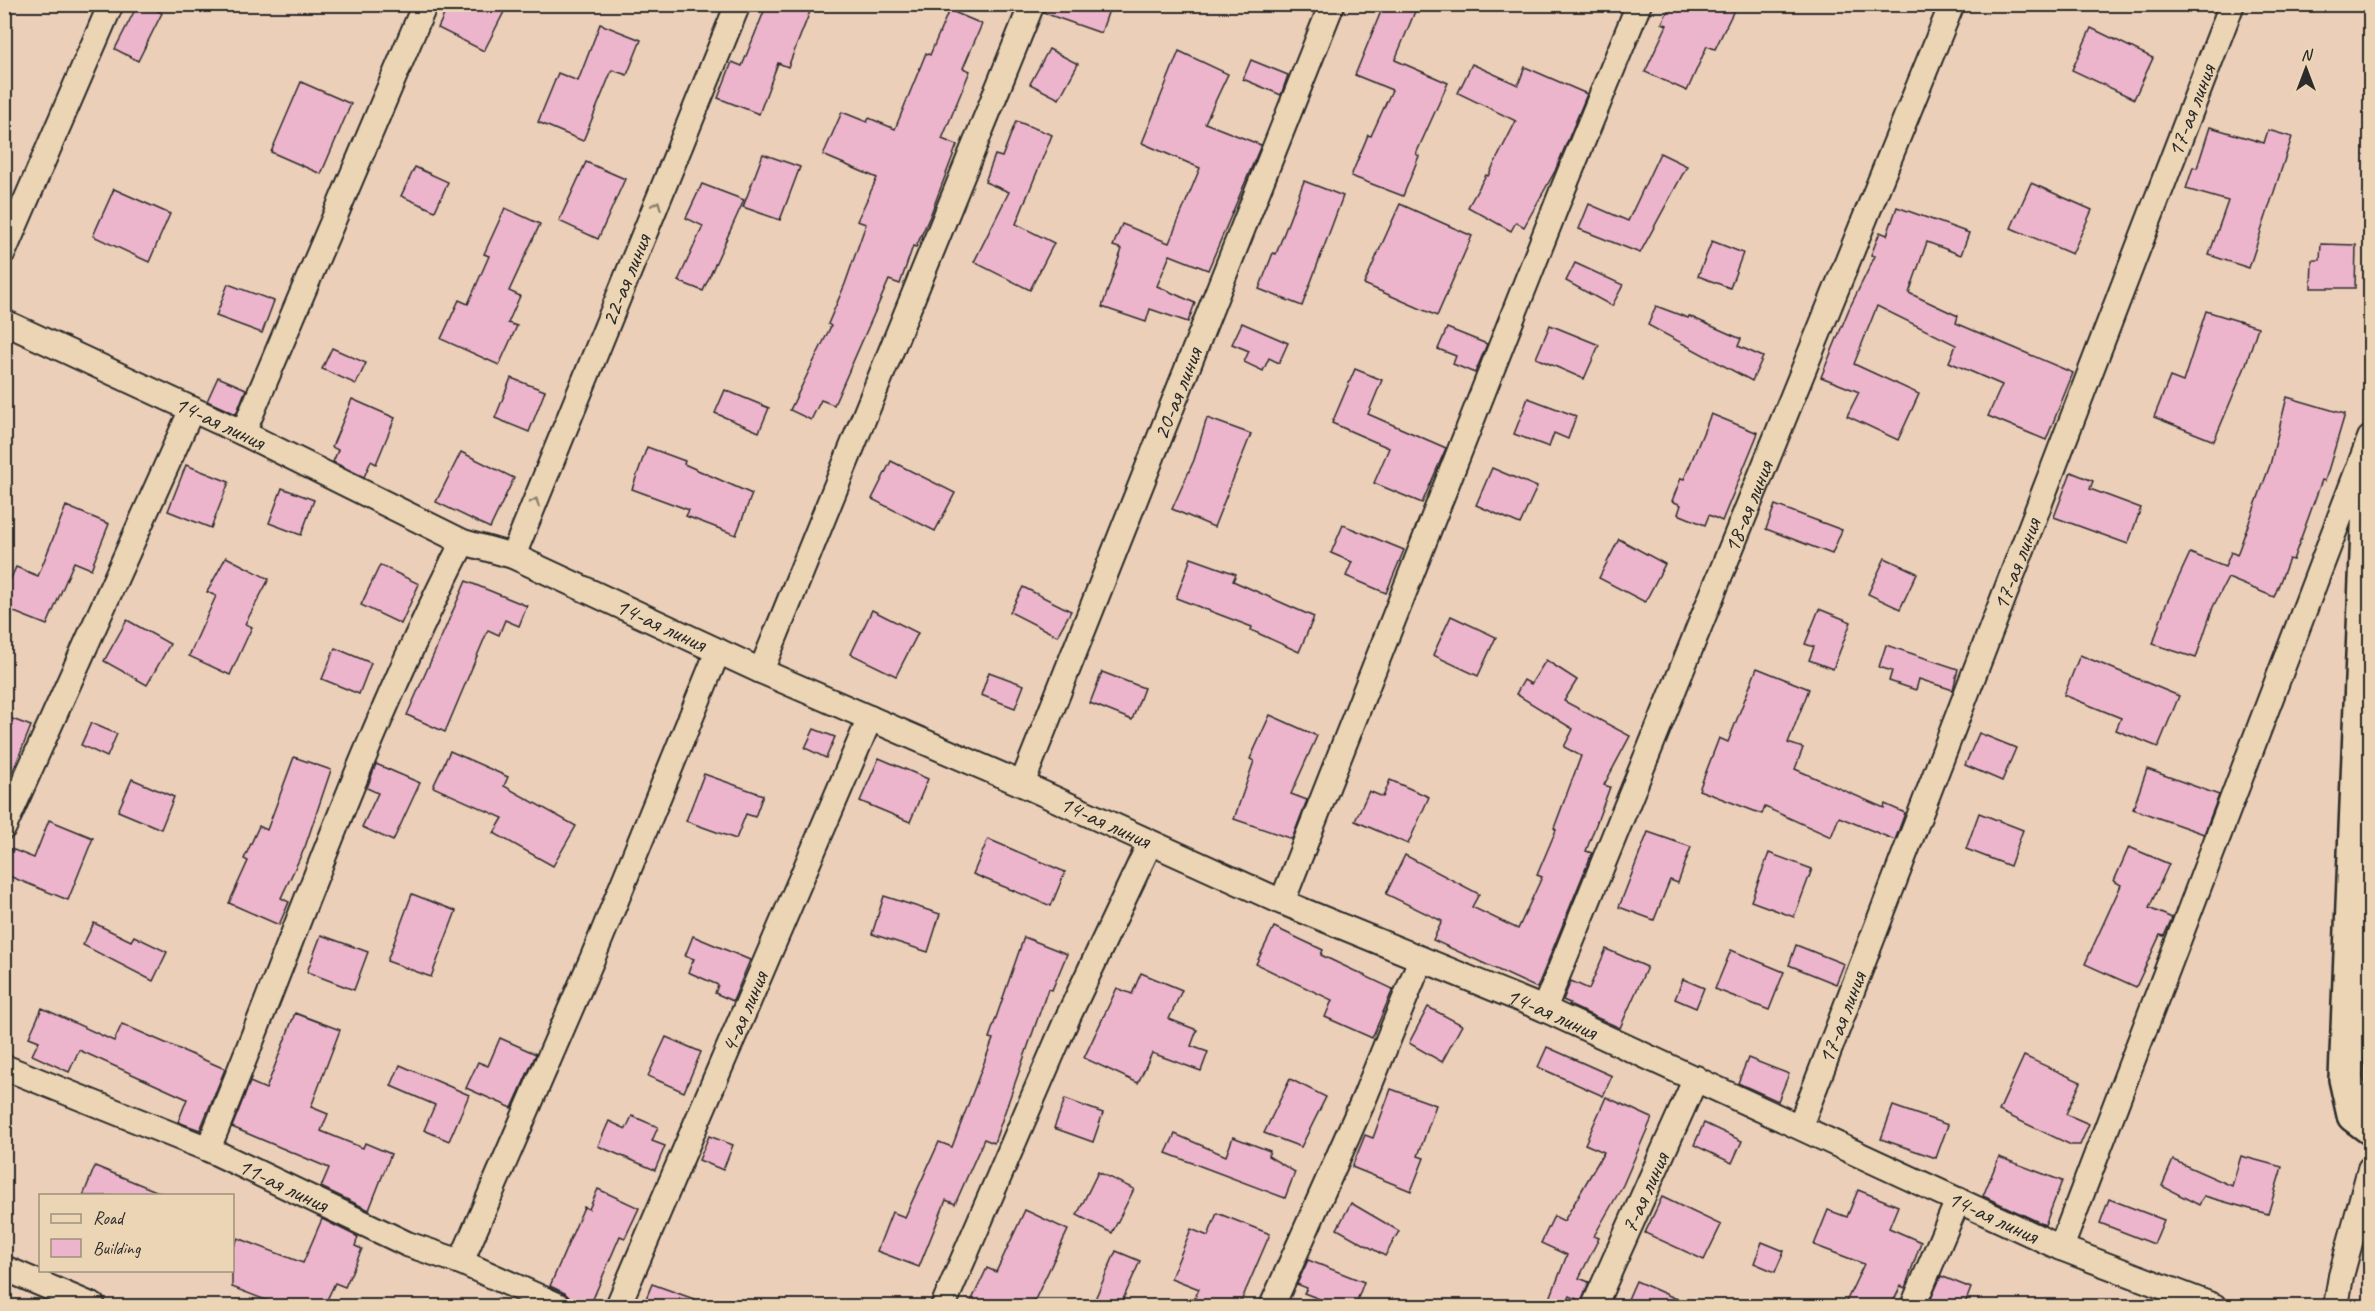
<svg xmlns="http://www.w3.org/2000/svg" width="2375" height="1311" viewBox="0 0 2375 1311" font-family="Caveat,sans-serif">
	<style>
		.building { fill: #edb5cc; stroke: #2b2b2b; stroke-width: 1.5 }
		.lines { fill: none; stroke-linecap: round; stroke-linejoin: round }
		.street-casing { stroke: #2b2b2b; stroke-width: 28 }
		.secondary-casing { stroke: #2b2b2b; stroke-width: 38 }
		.street { stroke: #ebd5b4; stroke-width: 24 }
		.secondary { stroke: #ebd5b4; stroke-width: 33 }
		.oneway { stroke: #8b8070 }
		.labels { text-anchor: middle; stroke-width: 5; stroke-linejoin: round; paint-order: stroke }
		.street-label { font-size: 24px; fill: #2b2b2b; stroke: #ebd5b4 }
	</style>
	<rect width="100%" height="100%" fill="#ebcfb9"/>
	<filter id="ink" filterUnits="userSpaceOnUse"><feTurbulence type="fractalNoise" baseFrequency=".0167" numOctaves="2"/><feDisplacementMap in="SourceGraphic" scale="12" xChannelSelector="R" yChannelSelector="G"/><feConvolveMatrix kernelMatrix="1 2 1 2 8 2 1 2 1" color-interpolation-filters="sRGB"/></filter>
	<g filter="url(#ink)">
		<!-- building -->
		<g class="building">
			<polygon points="138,4 145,4 162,13 138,61 115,49"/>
			<polygon points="449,4 508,4 484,51 438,28"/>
			<polygon points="767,4 813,4 788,67 778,63 759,114 718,98 732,62 742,66"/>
			<polygon points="1046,4 1111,4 1101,33 1044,13"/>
			<polygon points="1384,4 1418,4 1395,60 1448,83 1416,154 1419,156 1403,196 1351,176 1368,135 1371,136 1392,90 1355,75"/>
			<polygon points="1671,4 1737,4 1715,49 1707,46 1687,91 1645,72 1667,25 1662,23"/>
			<polygon points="949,10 982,24 963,68 970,71 942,139 957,145 930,216 916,247 913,246 900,284 889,280 834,405 821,400 811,420 790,410 831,326 828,324 845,284 866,224 857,221 877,178 823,155 842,112 867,122 869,118 895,129 926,53 930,55"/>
			<polygon points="600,24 641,40 627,75 612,70 583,141 538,122 558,73 578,81"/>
			<polygon points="2091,28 2153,58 2134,99 2072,70"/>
			<polygon points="1049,49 1078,64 1059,99 1030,84"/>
			<polygon points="1179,51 1228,74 1205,123 1261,145 1208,270 1170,255 1157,286 1195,303 1188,322 1150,309 1146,322 1102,307 1122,249 1113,246 1122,224 1169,243 1200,168 1142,143"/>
			<polygon points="1251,60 1288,75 1281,95 1243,79"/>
			<polygon points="1472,64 1518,85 1525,67 1587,94 1555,171 1524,227 1516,222 1511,231 1468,207 1486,175 1488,176 1516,121 1458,93"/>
			<polygon points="301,82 351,104 321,174 271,152"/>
			<polygon points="1016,121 1052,135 1016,224 1054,243 1030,290 974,262 1009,192 985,182 995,155 1002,157"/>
			<polygon points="2210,127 2264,143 2268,130 2292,137 2249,268 2209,255 2228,201 2186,189 2193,167 2197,168"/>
			<polygon points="1660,153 1687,166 1640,253 1579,229 1589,204 1628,221"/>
			<polygon points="763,154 800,167 780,220 743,207"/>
			<polygon points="586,162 625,179 598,239 559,221"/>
			<polygon points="415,167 448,182 435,211 401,196"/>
			<polygon points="1304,181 1343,196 1302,306 1259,289 1273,253 1276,254"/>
			<polygon points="2031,183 2092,210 2072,254 2011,228"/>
			<polygon points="702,184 744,200 703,291 678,281 703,226 686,218"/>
			<polygon points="114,189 170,214 149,262 93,236"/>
			<polygon points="1400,204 1472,236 1437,316 1364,284"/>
			<polygon points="1897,207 1969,233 1961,255 1927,242 1909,293 1958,316 1956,323 2073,373 2046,440 1988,416 2002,385 1949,362 1956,345 1877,306 1854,364 1919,394 1898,440 1847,416 1859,392 1821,377 1849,309 1875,256 1871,255 1880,232 1887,235"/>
			<polygon points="505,208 540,224 509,291 520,296 508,323 517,326 499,365 441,339 459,300 468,304 489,256 484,254"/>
			<polygon points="1712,241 1743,253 1730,288 1698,276"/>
			<polygon points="2321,244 2356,245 2355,288 2311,288 2312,260 2320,260"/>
			<polygon points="1575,263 1623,285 1612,306 1566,281"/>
			<polygon points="228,284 274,301 262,333 216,316"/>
			<polygon points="1656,306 1688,318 1689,316 1741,339 1738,346 1763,357 1752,381 1648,325"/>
			<polygon points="2206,311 2258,327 2245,367 2214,441 2154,417 2170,377 2183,382"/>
			<polygon points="1242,323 1288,343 1279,363 1269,358 1263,371 1244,362 1249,351 1232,344"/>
			<polygon points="1550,325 1599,345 1584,379 1536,358"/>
			<polygon points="1447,328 1487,344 1475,373 1453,364 1456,356 1438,349"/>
			<polygon points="332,348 366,363 356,384 322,369"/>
			<polygon points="1355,369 1382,380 1368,414 1446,448 1422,503 1374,483 1389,448 1332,423"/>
			<polygon points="218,377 246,389 236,414 207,401"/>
			<polygon points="511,378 545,391 529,432 495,418"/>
			<polygon points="725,390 769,408 759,432 715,413"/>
			<polygon points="2287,397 2345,414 2325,481 2322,480 2293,560 2289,559 2274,597 2228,578 2213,607 2196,658 2153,644 2164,609 2190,553 2225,567 2231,552 2237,555 2270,465"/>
			<polygon points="1528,398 1576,416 1568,439 1554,433 1549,447 1514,434"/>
			<polygon points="352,399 395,418 376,464 371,461 364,477 333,462 338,450 332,447"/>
			<polygon points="1711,414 1758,433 1722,521 1709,515 1705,525 1678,514 1681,505 1672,501 1681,478 1684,479"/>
			<polygon points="1207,418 1251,434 1214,527 1172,509 1194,460"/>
			<polygon points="647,447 685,461 684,464 752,494 736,535 686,516 689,510 632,489"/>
			<polygon points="461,452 514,478 490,528 436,502"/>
			<polygon points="891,461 955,493 935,531 872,499"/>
			<polygon points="186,465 229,482 211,528 168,511"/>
			<polygon points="1492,468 1537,487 1520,524 1476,505"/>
			<polygon points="2071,472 2093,481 2090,489 2141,508 2128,544 2054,517"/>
			<polygon points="282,488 314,500 301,535 269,523"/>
			<polygon points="1775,505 1842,530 1832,554 1766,529"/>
			<polygon points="66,506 109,524 91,569 74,562 47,625 4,608 4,594 16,567 38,576"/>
			<polygon points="1343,525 1404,550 1386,593 1346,576 1352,562 1331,553"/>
			<polygon points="1619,539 1665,564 1645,602 1599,578"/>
			<polygon points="226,557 269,579 245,624 252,627 230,675 189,656 216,596 207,592"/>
			<polygon points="1191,558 1236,574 1233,581 1314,617 1299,652 1251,630 1252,627 1176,598"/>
			<polygon points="1885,558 1917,573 1900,609 1868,594"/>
			<polygon points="380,565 419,584 401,624 361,605"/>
			<polygon points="466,581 527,606 519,626 505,620 499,635 488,630 445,732 407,715"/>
			<polygon points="1023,587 1071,611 1057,636 1010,612"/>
			<polygon points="1819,609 1851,622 1833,669 1809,660 1814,647 1805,644"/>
			<polygon points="872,610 918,633 896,676 851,654"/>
			<polygon points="1451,616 1496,637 1478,676 1433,655"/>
			<polygon points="127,620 170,644 147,685 104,661"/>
			<polygon points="1886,645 1958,669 1953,690 1919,679 1916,690 1889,681 1892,671 1879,667"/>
			<polygon points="335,648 371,663 359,694 322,679"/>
			<polygon points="2080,655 2179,696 2158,747 2116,730 2121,718 2064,695"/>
			<polygon points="1546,660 1577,680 1564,701 1630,736 1604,785 1610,787 1586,851 1592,853 1537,988 1433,940 1442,921 1386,894 1405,855 1479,894 1472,907 1518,929 1542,877 1537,875 1556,830 1554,828 1581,756 1564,747 1573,729 1516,694 1524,680 1531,684"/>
			<polygon points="1757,668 1809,689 1788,743 1803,748 1795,769 1884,808 1885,804 1905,813 1895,840 1839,817 1831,837 1765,807 1762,814 1699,790 1719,738 1728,742"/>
			<polygon points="989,672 1024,685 1015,708 981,695"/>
			<polygon points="1102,672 1144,688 1132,720 1090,703"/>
			<polygon points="1270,715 1317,736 1291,794 1307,800 1292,839 1234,819 1254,761 1250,759"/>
			<polygon points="4,716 31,726 5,791 4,791"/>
			<polygon points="91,723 117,734 107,757 81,745"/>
			<polygon points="814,729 835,737 826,758 805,748"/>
			<polygon points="1979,733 2016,748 2002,781 1965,765"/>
			<polygon points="450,751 508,777 504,786 576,826 553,866 494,833 503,818 433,787"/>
			<polygon points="294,757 331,770 305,847 281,898 289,902 279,925 229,903 248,861 244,859 259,826 267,830"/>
			<polygon points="879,758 928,779 910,822 860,801"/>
			<polygon points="376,764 420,783 393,841 362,827 378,793 367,788"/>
			<polygon points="2147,769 2219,795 2204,834 2133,809"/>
			<polygon points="704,774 763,795 755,817 746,814 736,839 686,821"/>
			<polygon points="132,779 174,797 161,829 118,811"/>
			<polygon points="1390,780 1429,797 1408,844 1355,821 1369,791 1383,797"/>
			<polygon points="1979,813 2023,830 2010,866 1966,849"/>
			<polygon points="49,820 93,838 68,900 4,874 4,846 34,858"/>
			<polygon points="1648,832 1691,847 1678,883 1670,880 1654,920 1619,907"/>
			<polygon points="988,839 1065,872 1051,906 973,874"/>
			<polygon points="2129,847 2169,864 2149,908 2172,918 2164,936 2160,935 2136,987 2085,964 2121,885 2114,881"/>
			<polygon points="1769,853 1812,869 1794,917 1751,901"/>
			<polygon points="412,894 456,911 431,977 387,961"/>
			<polygon points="884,896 940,914 928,952 872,934"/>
			<polygon points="94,923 131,941 134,936 167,952 153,981 83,945"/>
			<polygon points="1274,927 1323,950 1321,955 1393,989 1372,1038 1325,1017 1332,1000 1256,964"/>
			<polygon points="321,935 368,952 354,990 307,972"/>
			<polygon points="693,936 750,960 733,1001 715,993 718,985 688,972 694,959 685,956"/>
			<polygon points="1024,937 1067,954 1052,990 1048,989 994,1143 984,1139 955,1204 946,1200 919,1267 877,1251 892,1212 905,1217 939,1142 952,1147 993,1039 989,1038"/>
			<polygon points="1796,945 1844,964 1836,984 1789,965"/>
			<polygon points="1606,949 1647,967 1620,1028 1569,1005 1570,1003 1563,1000 1571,981 1589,989"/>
			<polygon points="1731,950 1784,972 1769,1010 1715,989"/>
			<polygon points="1141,973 1182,990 1169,1019 1197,1030 1191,1046 1208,1052 1201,1071 1152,1053 1138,1083 1084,1058 1117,988 1132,994"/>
			<polygon points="1683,979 1704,988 1696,1008 1675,999"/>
			<polygon points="1428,1007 1462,1025 1442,1062 1409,1043"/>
			<polygon points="42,1008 114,1041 122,1024 225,1069 200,1130 178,1122 187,1099 79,1050 69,1072 32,1055 39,1041 29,1037"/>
			<polygon points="295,1013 340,1030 311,1107 328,1114 321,1131 363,1148 365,1143 391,1154 369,1210 321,1187 329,1168 232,1127 250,1082 266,1089"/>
			<polygon points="666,1037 701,1052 684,1092 648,1076"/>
			<polygon points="500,1038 536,1054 512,1108 466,1088 478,1062 488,1066"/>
			<polygon points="1547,1047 1612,1076 1603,1096 1538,1067"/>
			<polygon points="2024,1056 2081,1082 2066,1114 2089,1124 2080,1145 2071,1145 1999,1111"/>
			<polygon points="1748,1058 1789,1074 1778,1101 1738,1083"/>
			<polygon points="400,1065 469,1095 449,1141 424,1130 435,1105 391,1086"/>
			<polygon points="1290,1079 1326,1097 1301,1147 1264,1133"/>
			<polygon points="1391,1089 1436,1105 1418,1156 1424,1158 1411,1191 1352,1167 1365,1135 1373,1138"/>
			<polygon points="1606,1097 1652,1118 1623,1185 1594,1236 1599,1238 1579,1278 1589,1282 1581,1301 1570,1296 1565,1306 1547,1306 1567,1255 1541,1243 1554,1216 1564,1221 1604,1152 1585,1144"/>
			<polygon points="1065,1099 1103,1113 1093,1142 1054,1128"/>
			<polygon points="1893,1106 1948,1125 1936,1158 1881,1139"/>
			<polygon points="632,1116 658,1127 652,1141 665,1146 655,1170 598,1146 609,1121 626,1129"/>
			<polygon points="1704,1123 1742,1141 1732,1163 1694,1145"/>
			<polygon points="1175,1134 1226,1156 1233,1137 1270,1151 1268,1156 1295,1172 1285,1198 1166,1153"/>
			<polygon points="709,1136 733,1145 723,1170 699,1160"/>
			<polygon points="2241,1156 2282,1167 2268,1214 2204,1196 2199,1205 2162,1186 2173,1160 2232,1186"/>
			<polygon points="1999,1157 2062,1181 2045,1225 1983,1196"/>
			<polygon points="95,1166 166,1195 166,1196 83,1196"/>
			<polygon points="1098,1172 1134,1189 1112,1233 1077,1215"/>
			<polygon points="598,1189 639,1208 625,1238 620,1236 590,1306 577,1306 565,1293 550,1286 584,1207 589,1209"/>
			<polygon points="1858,1190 1898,1206 1889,1228 1921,1242 1905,1288 1901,1286 1891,1306 1844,1306 1864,1264 1814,1245 1828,1210 1847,1217"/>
			<polygon points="1662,1197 1721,1225 1704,1260 1645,1233"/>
			<polygon points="2109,1199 2164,1220 2154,1244 2100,1223"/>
			<polygon points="1351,1203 1399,1231 1385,1256 1337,1229"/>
			<polygon points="1025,1210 1068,1230 1032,1306 969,1306 987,1268 996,1272"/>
			<polygon points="1217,1213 1270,1234 1239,1306 1191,1306 1199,1289 1171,1278 1191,1229 1208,1236"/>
			<polygon points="322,1219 358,1237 355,1246 362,1249 345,1287 335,1283 324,1306 281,1306 232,1287 232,1251 238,1238 303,1263"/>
			<polygon points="1762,1242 1784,1251 1775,1272 1754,1263"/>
			<polygon points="1116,1251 1140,1261 1120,1306 1092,1306"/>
			<polygon points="1308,1260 1364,1282 1355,1306 1338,1306 1304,1293 1307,1288 1297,1284"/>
			<polygon points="1941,1276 1971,1288 1964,1306 1950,1306 1931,1299"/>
			<polygon points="1636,1281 1693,1306 1625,1306"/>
			<polygon points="652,1284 708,1304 707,1306 643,1306"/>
		</g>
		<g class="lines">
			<defs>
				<g id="street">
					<polyline points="4,251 111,4"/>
					<path id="s1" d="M4,322L243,433L463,542L513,556L761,671L1022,784L1282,902L1544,1009L2061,1248L2214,1306"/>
					<polyline points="243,433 425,4"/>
					<path id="s2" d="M513,556L738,4"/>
					<polyline points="761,671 1032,4"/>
					<path id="s3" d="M1022,784L1332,4"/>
					<polyline points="4,827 192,409"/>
					<polyline points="1282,902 1561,194 1639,4"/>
					<path id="s4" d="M1544,1009L1952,4"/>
					<path id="s5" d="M4,1067L208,1149L407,1244L461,1262L559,1306"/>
					<path id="s6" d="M1800,1126L2232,4"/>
					<path d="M208,1149C292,946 362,737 463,542"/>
					<polyline points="2061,1248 2370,438"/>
					<polyline points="461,1262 593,957 718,651"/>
					<polyline points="4,1268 93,1306"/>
					<path id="s7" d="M618,1306L870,718"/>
					<polyline points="943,1306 1067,1019 1150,843"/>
					<polyline points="1272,1306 1364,1099 1421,959"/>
					<path id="s8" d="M1594,1306L1696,1078"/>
					<polyline points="1913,1306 1958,1200"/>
					<polyline points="2336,1306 2341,1276 2370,1169"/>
				</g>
				<polyline id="secondary" points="2370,480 2346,1079 2354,1115 2370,1127"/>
			</defs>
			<!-- street casing -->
			<use href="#street" class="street-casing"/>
			<!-- secondary casing -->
			<use href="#secondary" class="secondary-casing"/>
			<!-- street -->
			<use href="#street" class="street"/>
			<!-- secondary -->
			<use href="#secondary" class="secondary"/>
		</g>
		<!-- one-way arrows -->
		<defs><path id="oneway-chevron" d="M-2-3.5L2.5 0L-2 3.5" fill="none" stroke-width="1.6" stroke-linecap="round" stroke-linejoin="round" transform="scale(1.5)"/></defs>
		<g class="oneway">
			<use href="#oneway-chevron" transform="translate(657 205) rotate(-68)"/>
			<use href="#oneway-chevron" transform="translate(535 502) rotate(-68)"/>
		</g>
	</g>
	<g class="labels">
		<!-- street labels -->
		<g class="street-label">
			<text dy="8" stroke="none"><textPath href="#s6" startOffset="1088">17-ая линия</textPath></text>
			<text dy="8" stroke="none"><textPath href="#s2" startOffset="298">22-ая линия</textPath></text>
			<text dy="8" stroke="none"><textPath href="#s3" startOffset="420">20-ая линия</textPath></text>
			<text dy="8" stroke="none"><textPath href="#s1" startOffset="238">14-ая линия</textPath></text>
			<text dy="8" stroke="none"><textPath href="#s4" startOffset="542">18-ая линия</textPath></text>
			<text dy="8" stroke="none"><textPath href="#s6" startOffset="602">17-ая линия</textPath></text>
			<text dy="8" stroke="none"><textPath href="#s1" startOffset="724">14-ая линия</textPath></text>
			<text dy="8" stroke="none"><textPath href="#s1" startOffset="1210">14-ая линия</textPath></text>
			<text dy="8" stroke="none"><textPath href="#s7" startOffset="320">4-ая линия</textPath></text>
			<text dy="8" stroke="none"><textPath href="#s1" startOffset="1696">14-ая линия</textPath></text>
			<text dy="8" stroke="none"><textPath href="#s6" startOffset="116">17-ая линия</textPath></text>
			<text dy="8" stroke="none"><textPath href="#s5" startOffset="303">11-ая линия</textPath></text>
			<text dy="8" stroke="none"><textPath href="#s8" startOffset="124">7-ая линия</textPath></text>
			<text dy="8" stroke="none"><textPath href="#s1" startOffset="2182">14-ая линия</textPath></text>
		</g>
	</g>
	<!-- margin -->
	<rect width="2375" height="1311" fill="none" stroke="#ebd5b4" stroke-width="24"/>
	<rect x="12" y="12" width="2351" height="1287" fill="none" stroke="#2b2b2b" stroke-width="2" filter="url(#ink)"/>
	<!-- legend -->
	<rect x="39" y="1194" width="195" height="78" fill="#ebd5b4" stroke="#9e917d" stroke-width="1.5"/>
	<rect x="51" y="1214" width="30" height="9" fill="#ebd5b4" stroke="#9e917d" stroke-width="1.5"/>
	<text x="93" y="1224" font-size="18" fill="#2b2b2b">Road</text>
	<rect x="51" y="1239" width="30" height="18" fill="#edb5cc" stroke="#9e917d" stroke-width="1.5"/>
	<text x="93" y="1254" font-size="18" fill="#2b2b2b">Building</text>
	<!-- north arrow -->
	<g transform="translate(2306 69)" stroke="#ebd5b4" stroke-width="4.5" paint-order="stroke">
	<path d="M0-4.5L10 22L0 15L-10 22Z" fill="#2b2b2b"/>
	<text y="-9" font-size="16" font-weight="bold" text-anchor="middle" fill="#2b2b2b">N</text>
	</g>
</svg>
